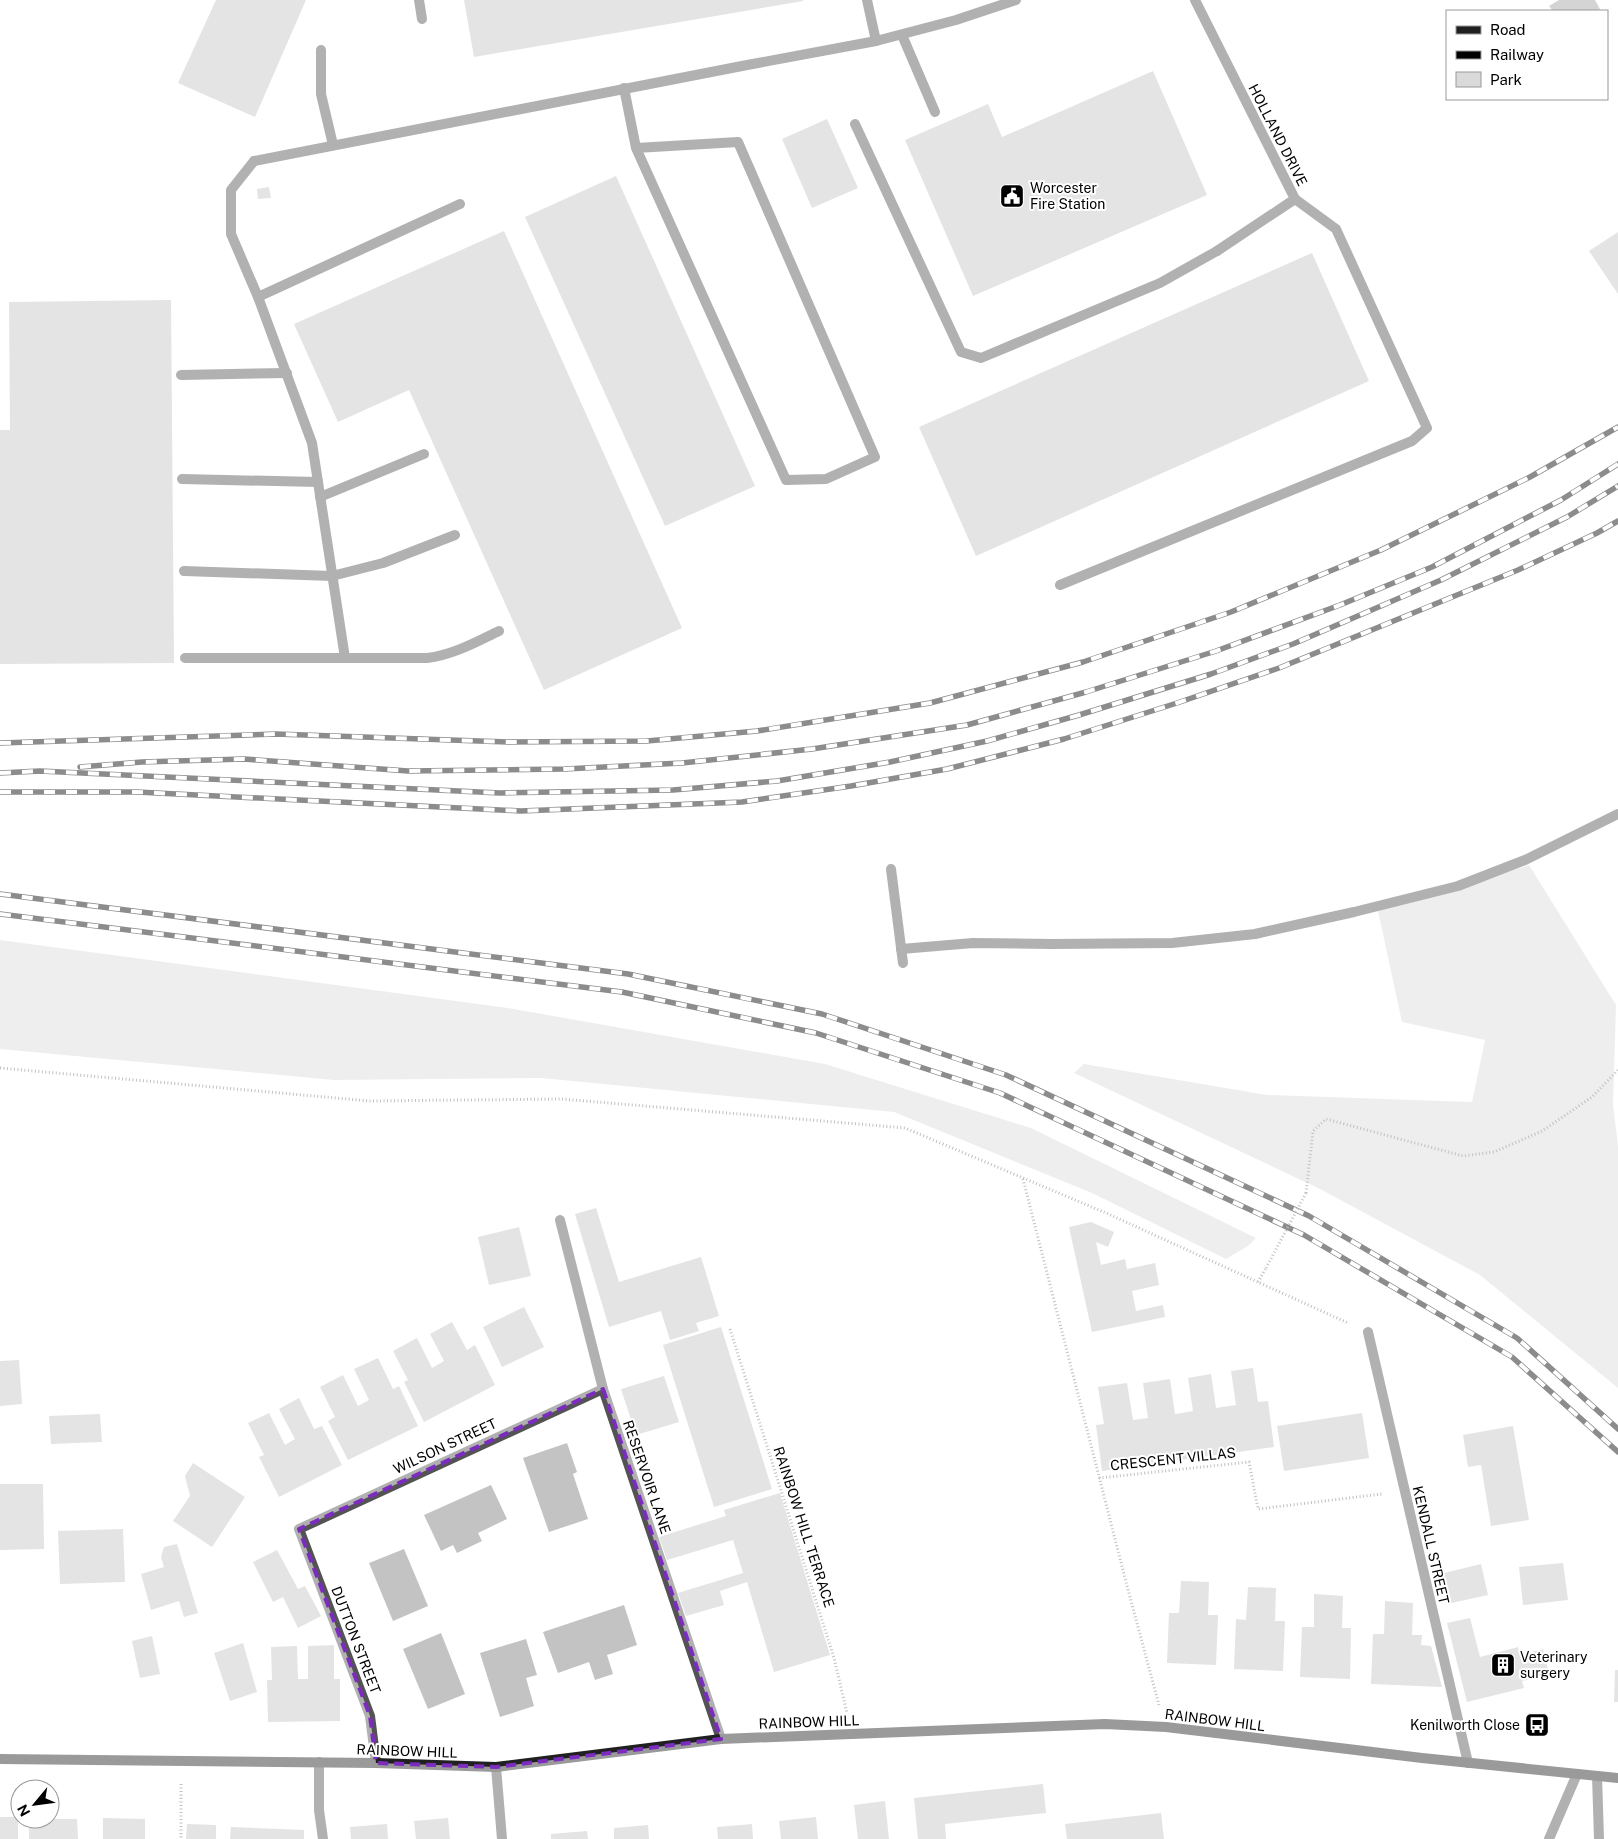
<svg xmlns="http://www.w3.org/2000/svg" width="1618" height="1839" viewBox="0 0 1618 1839" font-family="'Public Sans',sans-serif">
	<style>
		.green { fill: #dadada }
		.water { fill: #a1a1a1 }
		.building { fill: #c3c3c3 }
		.lines { fill: none; stroke-linecap: round; stroke-linejoin: round }
		.path { stroke: #757575; stroke-width: 3; stroke-dasharray: 1 2.5; stroke-linecap: butt }
		.service { stroke: #535353; stroke-width: 10 }
		.minor { stroke: #535353; stroke-width: 10 }
		.secondary { stroke: #202020; stroke-width: 10 }
		.rail-casing { stroke: #000; stroke-width: 5.5 }
		.rail { stroke: #fff; stroke-width: 4; stroke-dasharray: 11; stroke-linecap: butt }
		.path-bridge { stroke: #757575; stroke-width: 3; stroke-dasharray: 1 2.5; stroke-linecap: butt }
		.marked { fill: none; stroke: #7b2cbf; stroke-width: 4; stroke-dasharray: 10 6; stroke-linejoin: round }
		.labels { text-anchor: middle; stroke-width: 4; stroke-linejoin: round; paint-order: stroke }
		.street-label { font-size: 14px; fill: #000; stroke: #fff }
		.poi-label { font-size: 14px; fill: #000; stroke: #fff; text-anchor: start }
	</style>
	<rect width="100%" height="100%" fill="#fff"/>
	<!-- green -->
	<g class="green">
		<polygon points="1529,865 1616,1005 1613,1104 1618,1146 1618,1388 1480,1275 1320,1189 1074,1073 1084,1064 1267,1095 1472,1102 1485,1040 1402,1022 1378,911"/>
		<polygon points="0,940 508,1008 825,1064 1031,1128 1256,1238 1248,1246 1226,1259 1092,1193 894,1112 541,1078 334,1080 0,1049"/>
	</g>
	<!-- water -->
	<polygon class="water" points="1559,0 1595,0 1601,11 1553,11 1549,6"/>
	<!-- building -->
	<g class="building">
		<polygon points="216,0 306,0 255,117 178,83"/>
		<polygon points="464,0 803,0 803,1 474,57"/>
		<polygon points="1153,71 1207,195 973,296 905,140 988,104 1002,137"/>
		<polygon points="827,119 858,188 812,208 782,139"/>
		<polygon points="616,176 755,486 665,526 525,217"/>
		<polygon points="269,187 271,198 258,199 257,189"/>
		<polygon points="504,231 682,628 544,690 409,390 338,422 294,324"/>
		<polygon points="1618,232 1618,294 1589,251"/>
		<polygon points="1312,253 1369,381 976,556 919,427"/>
		<polygon points="171,300 174,663 0,664 0,430 10,430 9,302"/>
		<polygon points="596,1208 619,1282 701,1257 719,1316 696,1323 699,1331 670,1340 661,1311 609,1327 575,1214"/>
		<polygon points="1091,1222 1114,1232 1108,1247 1096,1242 1101,1265 1125,1259 1127,1269 1155,1263 1159,1285 1132,1291 1136,1311 1163,1305 1165,1317 1092,1332 1069,1227"/>
		<polygon points="519,1227 531,1276 489,1285 478,1237"/>
		<polygon points="524,1307 544,1347 502,1367 483,1327"/>
		<polygon points="452,1322 467,1350 475,1345 495,1385 424,1422 404,1382 408,1380 393,1351 417,1338 432,1368 444,1361 430,1334"/>
		<polygon points="721,1327 772,1489 714,1507 663,1345"/>
		<polygon points="378,1358 393,1389 399,1386 418,1426 348,1460 328,1421 335,1417 320,1387 343,1375 358,1406 369,1400 354,1369"/>
		<polygon points="19,1360 22,1404 0,1406 0,1361"/>
		<polygon points="1253,1368 1258,1402 1268,1401 1274,1447 1102,1471 1096,1425 1104,1424 1098,1387 1127,1383 1133,1420 1148,1418 1143,1383 1170,1379 1175,1414 1182,1413 1193,1411 1188,1378 1211,1374 1216,1408 1236,1405 1231,1371"/>
		<polygon points="664,1376 679,1422 636,1435 621,1389"/>
		<polygon points="299,1398 314,1429 322,1426 342,1465 279,1497 259,1457 264,1455 248,1423 269,1413 285,1445 295,1439 279,1409"/>
		<polygon points="1362,1413 1369,1458 1284,1471 1277,1426"/>
		<polygon points="100,1414 102,1442 51,1444 49,1416"/>
		<polygon points="1513,1426 1529,1520 1491,1526 1481,1465 1468,1467 1463,1435"/>
		<polygon points="567,1443 577,1472 573,1474 588,1519 549,1532 523,1458"/>
		<polygon points="193,1463 245,1497 212,1547 173,1521 190,1496 185,1476"/>
		<polygon points="0,1484 43,1484 44,1549 0,1550"/>
		<polygon points="491,1485 507,1519 478,1533 482,1541 457,1553 453,1545 441,1551 424,1515"/>
		<polygon points="780,1493 830,1655 774,1672 747,1582 720,1591 724,1605 686,1616 678,1593 743,1573 733,1540 667,1560 659,1537 726,1516 724,1510"/>
		<polygon points="123,1529 125,1582 60,1584 58,1531"/>
		<polygon points="177,1544 198,1613 184,1617 179,1601 151,1610 141,1574 164,1567 161,1557 164,1547"/>
		<polygon points="404,1549 428,1606 393,1621 369,1563"/>
		<polygon points="277,1550 298,1589 305,1586 321,1616 298,1628 283,1597 273,1602 253,1562"/>
		<polygon points="1563,1563 1568,1600 1523,1605 1519,1567"/>
		<polygon points="1481,1564 1488,1595 1447,1604 1440,1574"/>
		<polygon points="1181,1581 1209,1582 1208,1615 1218,1615 1216,1665 1167,1663 1169,1613 1179,1613"/>
		<polygon points="1248,1587 1276,1588 1275,1621 1285,1621 1283,1671 1234,1669 1236,1619 1246,1620"/>
		<polygon points="1314,1594 1343,1596 1342,1628 1351,1628 1350,1679 1300,1677 1302,1627 1314,1627"/>
		<polygon points="1385,1601 1413,1603 1412,1635 1422,1635 1421,1645 1431,1646 1442,1687 1371,1684 1373,1634 1384,1634"/>
		<polygon points="624,1605 637,1645 607,1655 613,1674 595,1680 589,1662 558,1673 543,1632"/>
		<polygon points="1470,1618 1480,1657 1518,1647 1520,1655 1543,1649 1549,1674 1522,1681 1524,1688 1467,1702 1447,1623"/>
		<polygon points="441,1633 465,1694 428,1709 403,1649"/>
		<polygon points="152,1636 160,1674 140,1678 132,1641"/>
		<polygon points="526,1639 537,1675 526,1678 534,1706 500,1717 480,1653"/>
		<polygon points="243,1643 257,1692 230,1701 214,1653"/>
		<polygon points="334,1645 334,1679 340,1679 340,1721 268,1722 267,1680 272,1680 271,1647 297,1646 298,1679 308,1679 308,1646"/>
		<polygon points="1615,1670 1618,1670 1618,1702 1614,1702"/>
		<polygon points="1043,1784 1046,1813 945,1824 946,1839 918,1839 914,1798"/>
		<polygon points="885,1801 889,1839 858,1839 854,1805"/>
		<polygon points="1161,1813 1164,1839 1067,1839 1065,1824"/>
		<rect x="0" y="1817" width="18" height="22"/>
		<polygon points="816,1817 818,1839 781,1839 779,1821"/>
		<polygon points="103,1818 145,1819 145,1839 103,1839"/>
		<polygon points="448,1818 450,1839 416,1839 414,1821"/>
		<polygon points="29,1819 77,1819 78,1839 29,1839"/>
		<polygon points="187,1824 216,1825 216,1839 186,1839"/>
		<polygon points="387,1824 388,1839 351,1839 350,1827"/>
		<polygon points="752,1824 753,1839 718,1839 717,1827"/>
		<polygon points="648,1825 649,1839 614,1839 614,1828"/>
		<polygon points="231,1827 304,1830 304,1839 230,1839"/>
		<polygon points="587,1831 588,1839 551,1839 551,1834"/>
	</g>
	<g class="lines">
		<!-- path -->
		<g class="path">
			<polyline points="0,1068 370,1101 562,1099 905,1128 1106,1213 1348,1323"/>
			<polyline points="1023,1179 1127,1586 1159,1705"/>
			<polyline points="1306,1193 1313,1131 1326,1119 1463,1156 1494,1152 1542,1131 1592,1097 1618,1070"/>
			<polyline points="1258,1282 1266,1268"/>
			<polyline points="730,1329 834,1658 847,1713"/>
			<polyline points="1099,1478 1249,1462 1258,1509 1382,1494"/>
			<polyline points="181,1784 181,1839"/>
		</g>
		<!-- service -->
		<g class="service">
			<polyline points="419,0 422,19"/>
			<polyline points="867,0 876,41"/>
			<polyline points="902,35 935,112"/>
			<polyline points="321,50 321,94 333,145"/>
			<polyline points="624,88 636,148 786,480 826,479 875,457 738,142 636,148"/>
			<polyline points="855,124 961,352 981,358 1160,283 1217,251"/>
			<polyline points="254,161 231,190 231,234 258,297 312,443 345,658"/>
			<polyline points="258,297 460,204"/>
			<polyline points="181,375 287,373"/>
			<polyline points="182,479 318,482"/>
			<polyline points="320,497 424,454"/>
			<polyline points="184,571 332,576 383,563 455,535"/>
			<polyline points="1060,585 1412,441 1427,428 1336,229 1295,199"/>
			<path d="M185,658H427C453,655 476,642 499,631"/>
			<polyline points="891,869 903,963"/>
			<polyline points="901,949 973,943 1052,944 1172,943 1255,934 1354,912 1458,886 1525,860 1618,814"/>
			<polyline points="319,1762 319,1810 323,1839"/>
			<polyline points="1597,1776 1599,1839"/>
		</g>
		<!-- minor -->
		<g class="minor">
			<polyline points="1195,0 1295,199 1217,251"/>
			<polyline points="254,161 742,66 876,41 956,20 1016,0"/>
			<polyline points="560,1220 603,1389 721,1739"/>
			<polyline points="1368,1332 1468,1763"/>
			<polyline points="376,1763 370,1716 299,1529 603,1389"/>
			<polyline points="496,1767 502,1839"/>
			<polyline points="1549,1839 1577,1774"/>
		</g>
		<!-- secondary -->
		<polyline class="secondary" points="0,1759 376,1763 496,1767 721,1739 1105,1724 1166,1727 1422,1758 1618,1778"/>
		<defs>
			<g id="rail">
				<polyline points="0,743 276,734 508,742 647,741 757,731 930,703 1083,662 1231,612 1381,550 1530,477 1618,427"/>
				<polyline points="80,767 142,762 244,759 408,771 565,769 682,763 812,749 967,725 1086,692 1216,651 1340,605 1432,567 1561,500 1618,464"/>
				<polyline points="0,773 40,771 500,793 673,790 777,781 890,762 987,741 1079,715 1211,674 1293,644 1441,580 1567,517 1618,486"/>
				<polyline points="0,792 137,792 521,811 742,802 851,786 947,769 1064,739 1177,703 1279,668 1518,570 1597,533 1618,521"/>
				<polyline points="0,894 628,974 822,1014 1006,1075 1309,1216 1517,1338 1618,1429"/>
				<polyline points="0,914 622,992 816,1033 1000,1093 1304,1235 1512,1357 1618,1452"/>
			</g>
		</defs>
		<!-- rail casing -->
		<use href="#rail" class="rail-casing"/>
		<!-- rail -->
		<use href="#rail" class="rail"/>
		<!-- path-bridge -->
		<polyline class="path-bridge" points="1266,1268 1306,1193"/>
	</g>
	<!-- marked area -->
	<path d="M0 0H1618V1839H0ZM603,1389L721,1739L496,1767L376,1763L370,1716L299,1529Z" fill="#fff" fill-opacity=".55" fill-rule="evenodd"/>
	<path class="marked" d="M603,1389L721,1739L496,1767L376,1763L370,1716L299,1529Z"/>
	<!-- icons -->
	<defs>
		<symbol id="civic-square" viewBox="-11 -11 22 22"><rect x="-9" y="-9" width="18" height="18" rx="4" fill="#000" stroke="#fff"/><path d="M-.6-6.5H3V-4.5H.6V-3L4-1V1h2V6H-6V1h2V-1L-.6-3ZM-1.2 2.5V6h2.4V2.5Z" fill="#fff"/></symbol>
		<symbol id="building-square" viewBox="-11 -11 22 22"><rect x="-9" y="-9" width="18" height="18" rx="4" fill="#000" stroke="#fff"/><path d="M-4-6H4V6H1V3H-1V6H-4ZM-2.5-4.3h1.7v1.8h-1.7ZM.8-4.3h1.7v1.8H.8ZM-2.5-1h1.7V.8h-1.7ZM.8-1h1.7V.8H.8Z" fill="#fff"/></symbol>
		<symbol id="bus-square" viewBox="-11 -11 22 22"><rect x="-9" y="-9" width="18" height="18" rx="4" fill="#000" stroke="#fff"/><path d="M-5-6H5V4H4V6H2V4H-2V6H-4V4H-5ZM-3.5-4V0h7V-4ZM-3.5 1.2v1.5H-2V1.2ZM2 1.2v1.5H3.5V1.2Z" fill="#fff"/></symbol>
	</defs>
	<g fill-rule="evenodd">
		<use href="#civic-square" x="998" y="182" width="28" height="28"/>
		<use href="#building-square" x="1489" y="1651" width="28" height="28"/>
		<use href="#bus-square" x="1523" y="1711" width="28" height="28"/>
	</g>
	<g class="labels">
		<!-- street labels -->
		<g class="street-label">
			<text transform="translate(1278 135) rotate(63)" y="5">HOLLAND DRIVE</text>
			<text transform="translate(445 1446) rotate(-25)" y="5">WILSON STREET</text>
			<text transform="translate(1173 1459) rotate(-6)" y="5">CRESCENT VILLAS</text>
			<text transform="translate(647 1477) rotate(71)" y="5">RESERVOIR LANE</text>
			<text transform="translate(804 1527) rotate(72)" y="5">RAINBOW HILL TERRACE</text>
			<text transform="translate(1431 1545) rotate(77)" y="5">KENDALL STREET</text>
			<text transform="translate(356 1640) rotate(69)" y="5">DUTTON STREET</text>
			<text transform="translate(1215 1720) rotate(7)" y="5">RAINBOW HILL</text>
			<text transform="translate(809 1722) rotate(-2)" y="5">RAINBOW HILL</text>
			<text transform="translate(407 1751) rotate(2)" y="5">RAINBOW HILL</text>
		</g>
		<!-- poi labels -->
		<g class="poi-label">
			<text x="1030" y="193">Worcester<tspan x="1030" dy="16">Fire Station</tspan></text>
			<text x="1520" y="1662">Veterinary<tspan x="1520" dy="16">surgery</tspan></text>
			<text x="1520" y="1730" text-anchor="end">Kenilworth Close</text>
		</g>
	</g>
	<!-- legend -->
	<rect x="1446" y="10" width="162" height="90" fill="#ffffff" stroke="#999999"/>
	<rect x="1456" y="26" width="25" height="8" fill="#202020" stroke="#999999"/>
	<text x="1490" y="35" font-size="15" fill="#000000">Road</text>
	<rect x="1456" y="51" width="25" height="8" fill="#000000" stroke="#999999"/>
	<text x="1490" y="60" font-size="15" fill="#000000">Railway</text>
	<rect x="1456" y="72" width="25" height="15" fill="#dadada" stroke="#999999"/>
	<text x="1490" y="85" font-size="15" fill="#000000">Park</text>
	<!-- north arrow -->
	<g transform="translate(35 1804) rotate(241)"><circle r="24" fill="#ffffff" stroke="#999999"/>
	<path d="M0-4L9 19L0 12L-9 19Z" fill="#000000"/>
	<text y="-8" font-size="14" font-weight="bold" text-anchor="middle" fill="#000000">N</text>
	</g>
</svg>
